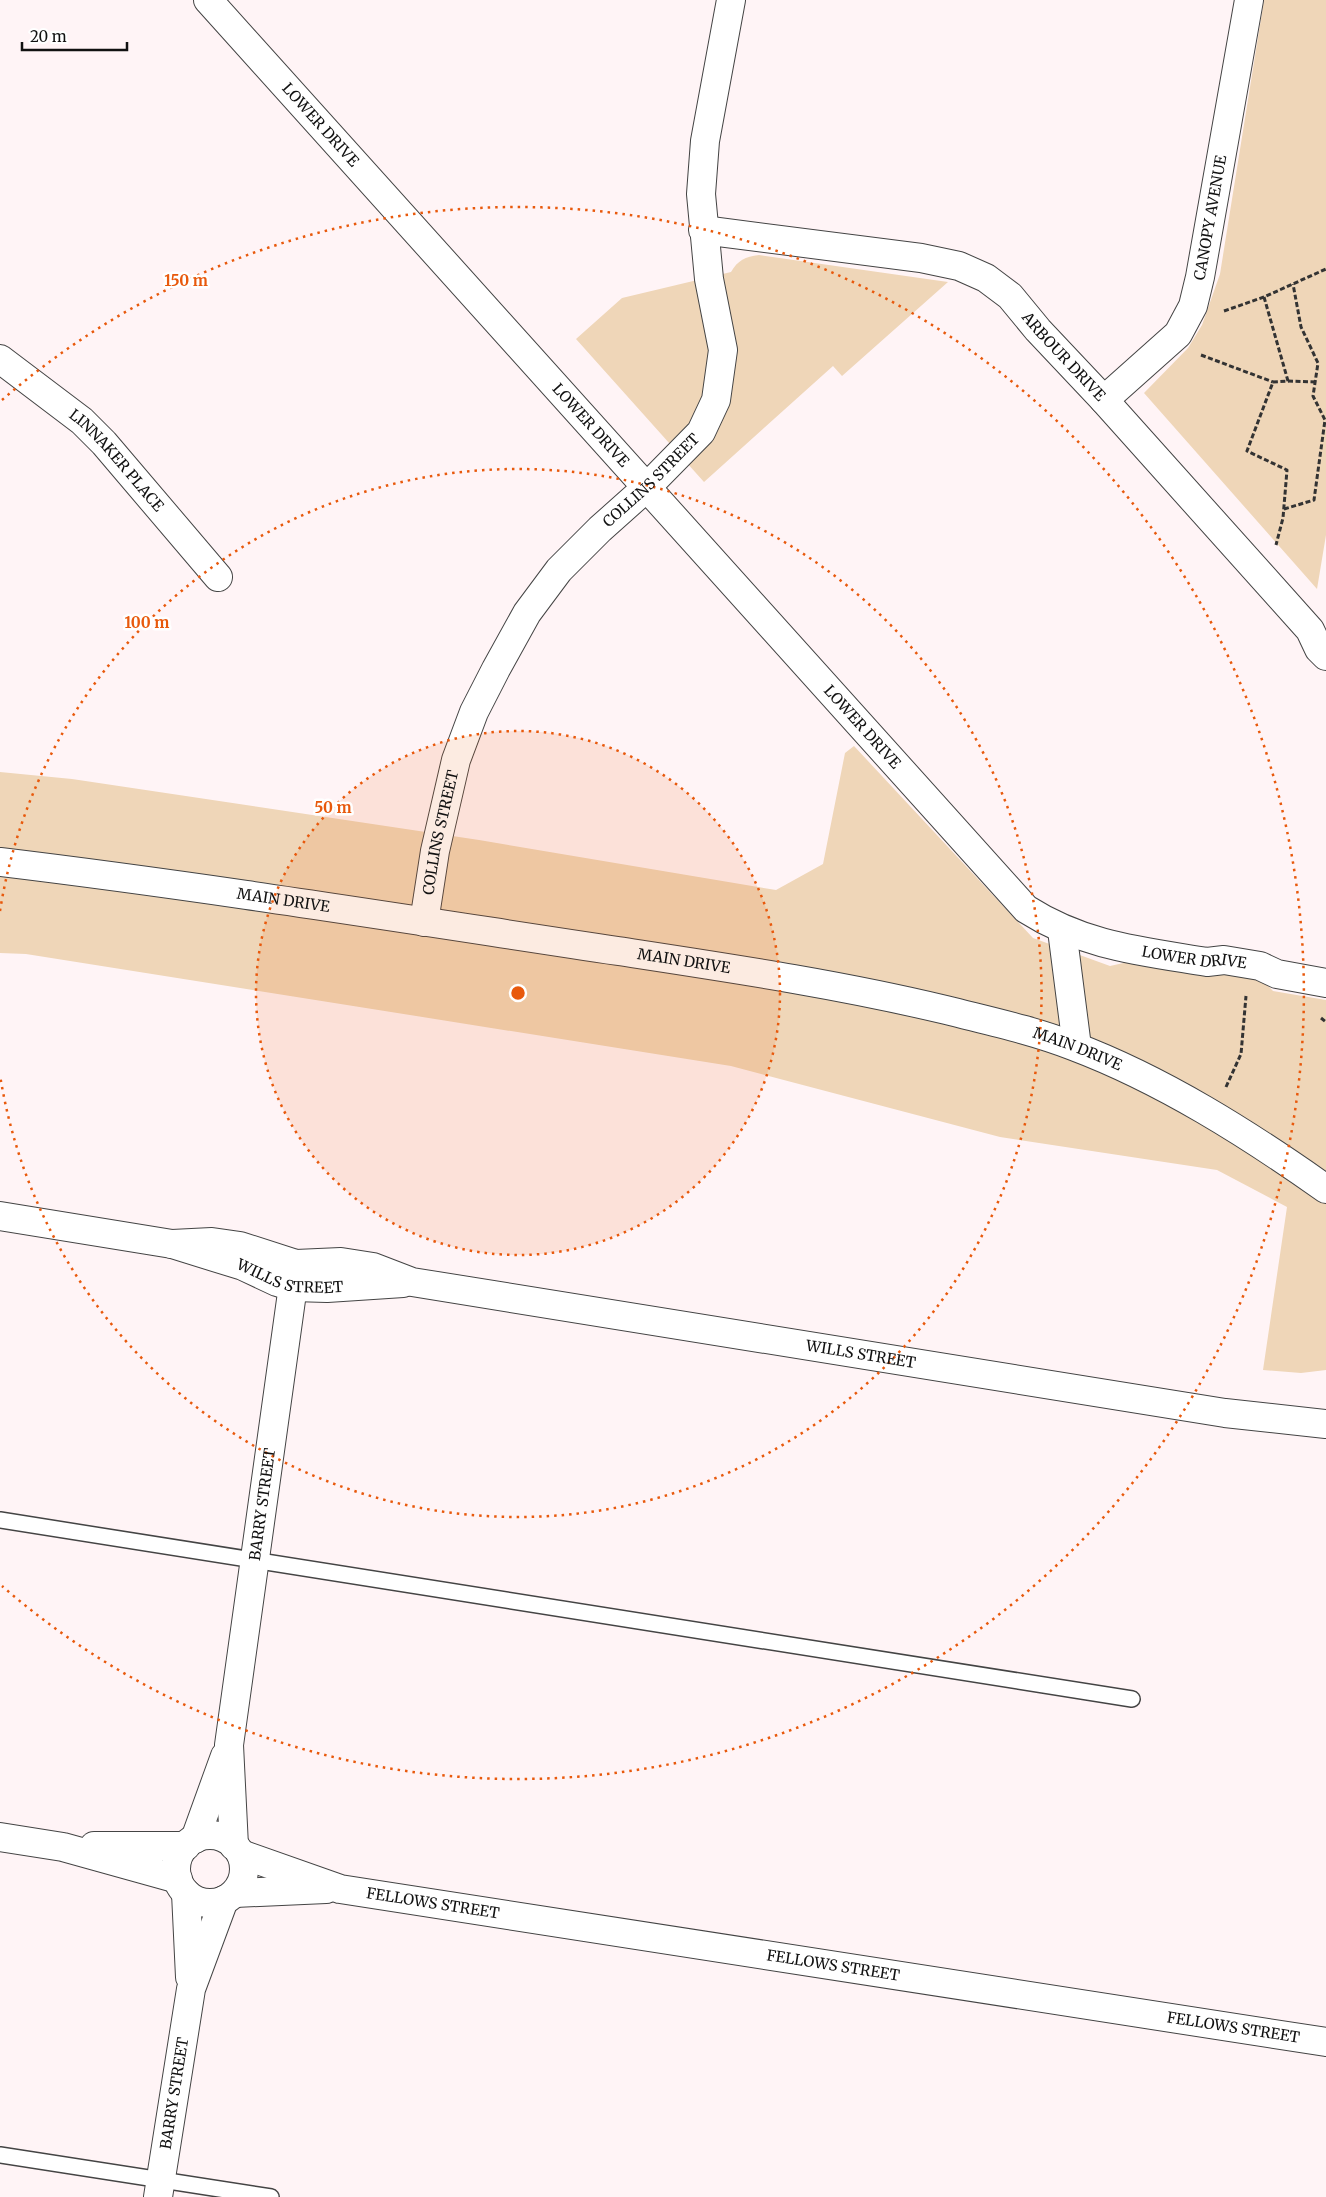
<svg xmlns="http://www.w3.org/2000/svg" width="1326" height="2197" viewBox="0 0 1326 2197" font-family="Merriweather,serif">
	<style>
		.green { fill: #efd6b8 }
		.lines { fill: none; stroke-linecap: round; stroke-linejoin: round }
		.lane-casing { stroke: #444; stroke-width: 18 }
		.street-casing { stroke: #444; stroke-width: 30 }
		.path { stroke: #333; stroke-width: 3; stroke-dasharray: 5 2.5; stroke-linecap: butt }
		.lane { stroke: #fff; stroke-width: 15 }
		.street { stroke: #fff; stroke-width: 28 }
		.ring { fill: none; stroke: #e8590c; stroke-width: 2.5; stroke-dasharray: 2.5 5 }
		.labels { text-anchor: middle; stroke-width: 5; stroke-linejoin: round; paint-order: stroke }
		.street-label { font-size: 15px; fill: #111; stroke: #fff }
		.centre { fill: #e8590c; stroke: #fff; stroke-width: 2.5 }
		.ring-label { font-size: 15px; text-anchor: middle; font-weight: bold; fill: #e8590c; stroke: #fff; stroke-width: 5; stroke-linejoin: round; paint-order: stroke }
	</style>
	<rect width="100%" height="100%" fill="#fff4f6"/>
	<!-- green -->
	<g class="green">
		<polygon points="1264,0 1326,0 1326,535 1317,589 1144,393 1188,348 1202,325 1220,274"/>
		<path d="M759,255L948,282L842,376L833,366L704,482L576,339L622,298L731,272C738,260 745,257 759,255Z"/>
		<polygon points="854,746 1033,938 1110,966 1146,958 1257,974 1273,991 1326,1000 1326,1370 1301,1373 1263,1370 1287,1207 1217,1170 1000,1137 731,1066 26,954 0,953 0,772 72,779 479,840 776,890 823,864 845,753"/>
	</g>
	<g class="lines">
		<defs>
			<g id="lane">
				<polyline points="0,1520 1132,1699"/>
				<polyline points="0,2155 271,2197"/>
			</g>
			<g id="street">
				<path id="s1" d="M208,0L1026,909C1084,946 1140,951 1207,962L1224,960L1260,966L1277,974L1326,983"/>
				<path id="s2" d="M703,230L921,258L959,266L986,278L1010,296L1038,330L1104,400L1310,630L1319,649L1326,656"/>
				<path id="s3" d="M0,359L82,421L104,443L218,577"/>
				<path id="s4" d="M1104,400L1178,334L1193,306L1200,277L1249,0"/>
				<path id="s5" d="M0,862C207,887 412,920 618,951C729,968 838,984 946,1010C989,1021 1032,1030 1073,1046C1163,1080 1248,1134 1326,1189"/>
				<path id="s6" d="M424,922L435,851L456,760L474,712L496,669L527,613L559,570L600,529L646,488L701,432L716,400L723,350L709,279L701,194L705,141L731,0"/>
				<polyline points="1062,930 1077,1047"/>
				<path id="s7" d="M0,1216L172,1244L243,1266L277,1282L293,1287L327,1288L403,1283"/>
				<path id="s8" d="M172,1244L212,1242L240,1246L296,1264L341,1262L373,1267L412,1282L1225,1413L1326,1424"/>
				<circle cx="210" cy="1869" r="34"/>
				<polyline points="0,1837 63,1847 178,1879"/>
				<polyline points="195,1839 225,1756"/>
				<polyline points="94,1846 186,1846"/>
				<path id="s9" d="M234,1846L229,1745L296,1264"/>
				<path id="s10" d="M241,1854L340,1889L1326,2042"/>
				<polyline points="186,1893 190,1977"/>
				<polyline points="235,1893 326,1889"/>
				<path id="s11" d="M158,2197L191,1989L224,1900"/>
			</g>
		</defs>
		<!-- lane casing -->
		<use href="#lane" class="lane-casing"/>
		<!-- street casing -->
		<use href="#street" class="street-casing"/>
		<!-- path -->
		<g class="path">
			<polyline points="1264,297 1288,381 1273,382 1247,451 1287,470 1283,518 1276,545"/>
			<polyline points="1224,311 1264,297 1326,269"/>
			<polyline points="1201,355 1273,382"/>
			<polyline points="1288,381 1316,382"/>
			<polyline points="1284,509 1314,500 1325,420 1313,396 1318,363 1301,327 1293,284"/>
			<polyline points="1321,1018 1326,1022"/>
			<polyline points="1226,1087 1241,1054 1246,996"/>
		</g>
		<!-- lane -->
		<use href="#lane" class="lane"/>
		<!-- street -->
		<use href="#street" class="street"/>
	</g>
	<!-- distance rings -->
	<circle cx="518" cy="993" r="262" fill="#e8590c" fill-opacity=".12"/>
	<g class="ring">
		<circle cx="518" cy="993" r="262"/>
		<path d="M0 911A524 524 0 1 1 0 1075"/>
		<path d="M2 400A786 786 0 1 1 2 1586"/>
	</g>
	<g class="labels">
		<!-- street labels -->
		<g class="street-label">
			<text dy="5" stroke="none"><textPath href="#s1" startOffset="168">LOWER DRIVE</textPath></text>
			<text dy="5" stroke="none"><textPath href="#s4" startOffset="221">CANOPY AVENUE</textPath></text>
			<text dy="5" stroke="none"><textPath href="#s2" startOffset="399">ARBOUR DRIVE</textPath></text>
			<text dy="5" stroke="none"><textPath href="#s1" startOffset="572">LOWER DRIVE</textPath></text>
			<text dy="5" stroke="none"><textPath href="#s3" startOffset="155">LINNAKER PLACE</textPath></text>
			<text dy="5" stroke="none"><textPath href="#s6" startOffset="511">COLLINS STREET</textPath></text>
			<text dy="5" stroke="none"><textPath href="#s1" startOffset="978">LOWER DRIVE</textPath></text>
			<text dy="5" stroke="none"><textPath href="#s6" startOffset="91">COLLINS STREET</textPath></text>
			<text dy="5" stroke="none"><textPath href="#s5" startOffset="286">MAIN DRIVE</textPath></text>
			<text dy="5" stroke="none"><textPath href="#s1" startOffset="1400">LOWER DRIVE</textPath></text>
			<text dy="5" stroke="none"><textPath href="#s5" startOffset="691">MAIN DRIVE</textPath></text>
			<text dy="5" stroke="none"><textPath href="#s5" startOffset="1095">MAIN DRIVE</textPath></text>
			<text dy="5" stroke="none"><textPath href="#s7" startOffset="298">WILLS STREET</textPath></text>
			<text dy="5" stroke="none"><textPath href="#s8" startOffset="701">WILLS STREET</textPath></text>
			<text dy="5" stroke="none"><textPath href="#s9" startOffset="344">BARRY STREET</textPath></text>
			<text dy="5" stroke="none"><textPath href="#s10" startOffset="199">FELLOWS STREET</textPath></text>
			<text dy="5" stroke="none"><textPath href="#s10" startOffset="604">FELLOWS STREET</textPath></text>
			<text dy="5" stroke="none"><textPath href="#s10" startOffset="1009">FELLOWS STREET</textPath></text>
			<text dy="5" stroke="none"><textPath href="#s11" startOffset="105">BARRY STREET</textPath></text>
		</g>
	</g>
	<circle cx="518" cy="993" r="8" class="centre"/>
	<g class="ring-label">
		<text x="186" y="286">150 m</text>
		<text x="147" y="628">100 m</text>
		<text x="333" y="813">50 m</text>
	</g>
	<!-- scale -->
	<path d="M22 42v8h105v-8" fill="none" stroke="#111111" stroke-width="2.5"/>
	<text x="30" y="42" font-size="15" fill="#111111" stroke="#ffffff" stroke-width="4" paint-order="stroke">20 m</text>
</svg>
